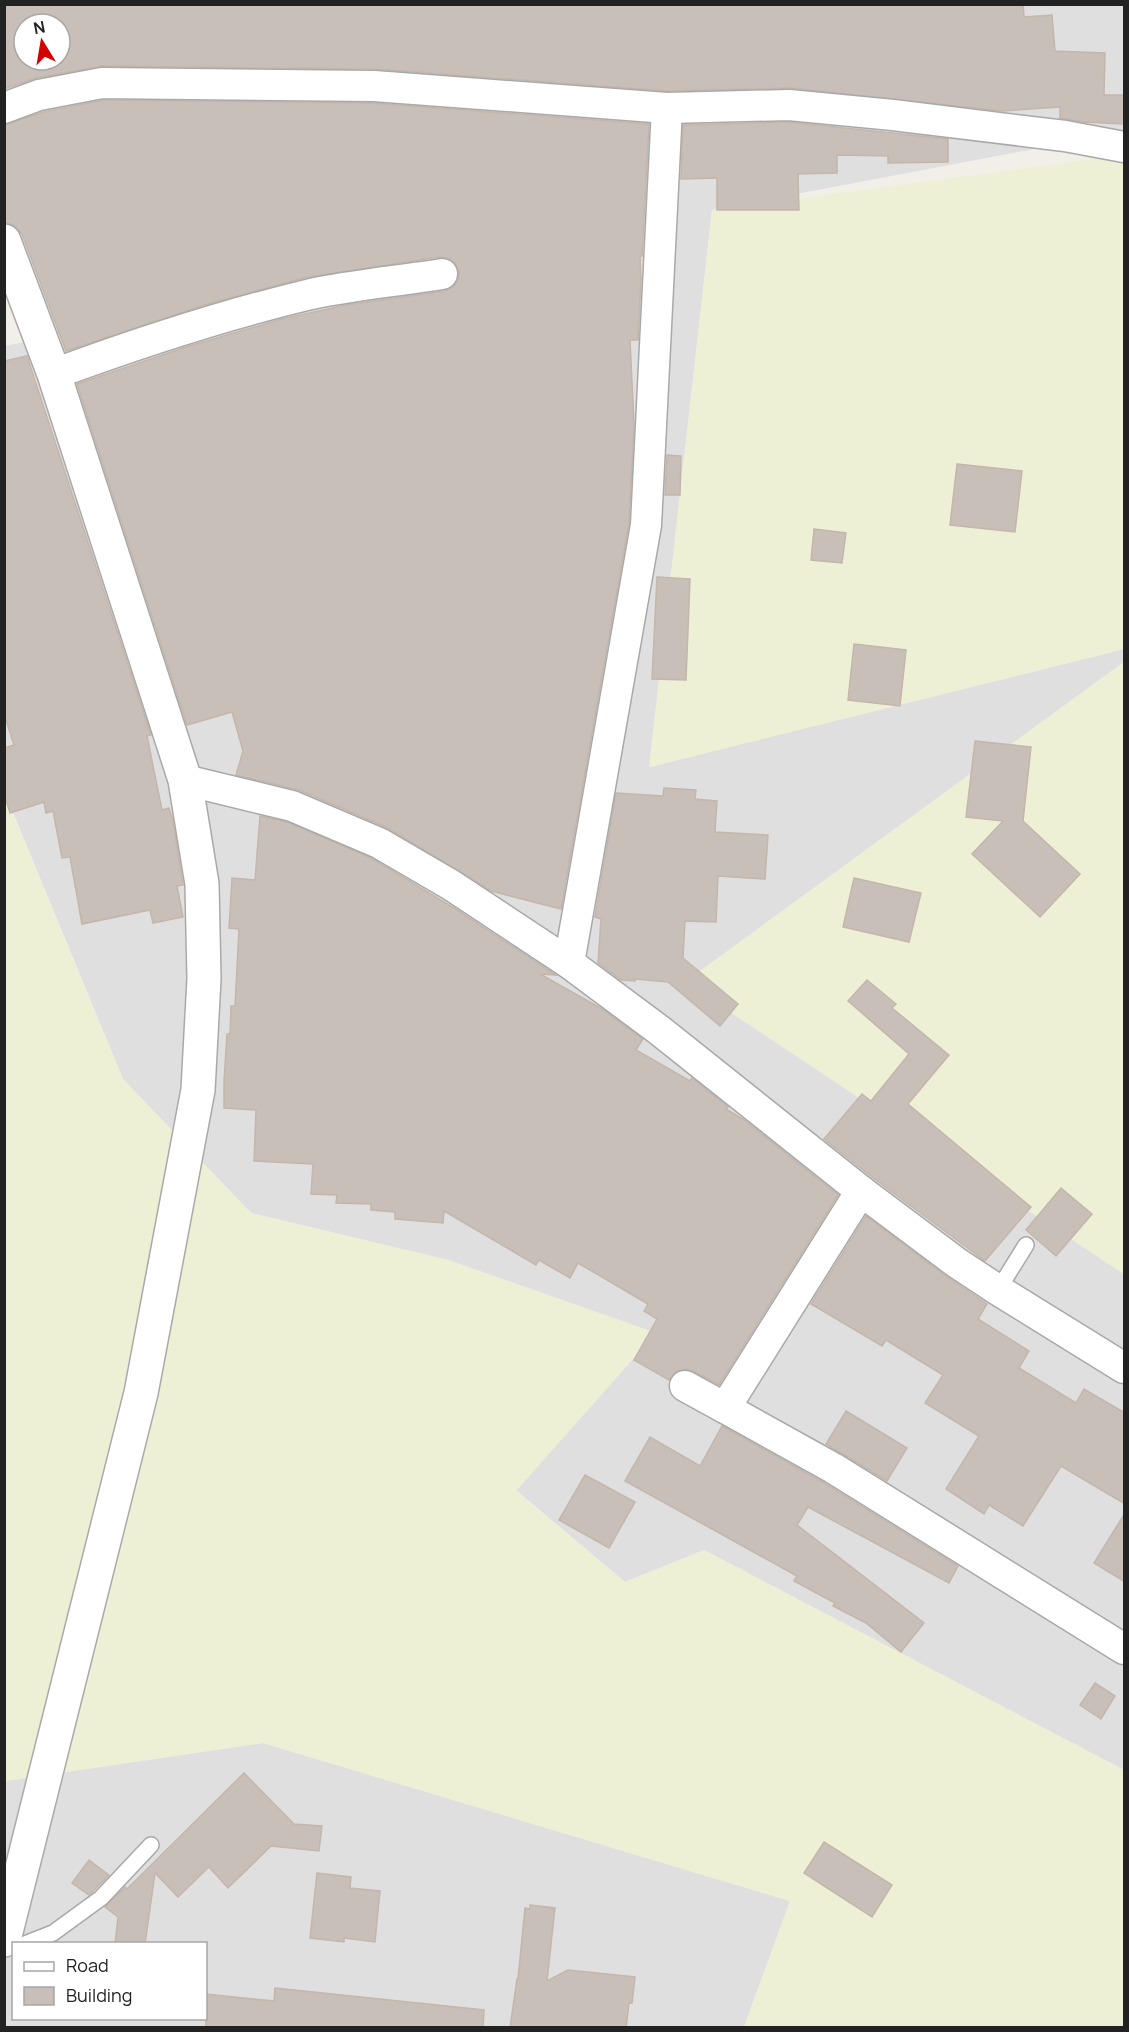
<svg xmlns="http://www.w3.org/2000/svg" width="1129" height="2032" viewBox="0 0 1129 2032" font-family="Manrope,sans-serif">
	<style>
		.residential { fill: #e0dfdf; fill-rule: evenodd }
		.farmland { fill: #eef0d5 }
		.building { fill: #c7bfb8; stroke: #c4b6ab; stroke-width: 1.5; fill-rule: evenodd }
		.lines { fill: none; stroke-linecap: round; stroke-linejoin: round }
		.service-casing { stroke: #a9a9a9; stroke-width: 18 }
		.minor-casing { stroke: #a9a9a9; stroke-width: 33 }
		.tertiary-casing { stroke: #a9a9a9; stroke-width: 36 }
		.service { stroke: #fff; stroke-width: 15 }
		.minor { stroke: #fff; stroke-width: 30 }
		.tertiary { stroke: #fff; stroke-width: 33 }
	</style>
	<rect width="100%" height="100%" fill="#f2efe9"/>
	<!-- residential -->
	<g class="residential">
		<path d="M4,5H1124V132L712,210L650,767L1124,649V662L685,982L1124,1274V1770L704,1550L625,1582L516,1490L656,1333L448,1260L251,1213L123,1079L5,793V346L58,335L5,216ZM24,24H60V60H24Z"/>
		<path d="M263,1743L790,1901L744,2027H5L4,1781ZM14,1944H206V2018H14Z"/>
	</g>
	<!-- farmland -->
	<g class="farmland">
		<polygon points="1124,155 1124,649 649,767 712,210"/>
		<polygon points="1124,662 1124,1274 685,982"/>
		<polygon points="4,793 123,1079 251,1213 448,1260 656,1333 516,1491 625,1582 704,1550 1124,1770 1124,2027 744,2027 790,1901 263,1743 5,1781"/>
	</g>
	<!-- building -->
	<g class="building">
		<path d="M4,4H1023L1024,17L1052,15L1055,51L1105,53L1104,95H1125V124L1083,122L1060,118V107L1002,111L791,88L667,91L374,69L102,66L36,78L4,89ZM24,24H60V60H24Z"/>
		<polygon points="104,100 373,103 649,124 642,256 640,256 641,279 638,340 630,340 634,426 629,523 561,909 491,891 386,827 299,790 236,775 243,751 232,712 187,725 77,384 186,347 282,319 346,305 445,291 453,287 458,280 459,272 455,263 448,258 439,257 308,277 208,304 66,351 22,234 15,226 6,223 4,218 4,125 44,112"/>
		<polygon points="788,122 948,139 948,162 888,163 888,156 837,155 837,173 798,174 799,210 717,210 717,178 681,179 683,125"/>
		<polygon points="27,356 151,735 147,736 162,810 169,808 173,821 183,885 177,886 183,917 153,923 150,910 82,924 70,857 62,858 53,811 46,813 44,802 10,813 4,794 4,748 14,745 4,714 4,361"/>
		<polygon points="667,455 681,456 680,495 665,495"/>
		<polygon points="957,464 1022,471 1015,532 950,525"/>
		<polygon points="814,529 846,533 842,563 811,560"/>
		<polygon points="657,577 690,579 686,680 652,679"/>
		<polygon points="854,644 906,650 900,706 848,700"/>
		<polygon points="975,741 1031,747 1023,821 1080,874 1040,917 972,854 1003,821 966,817"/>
		<polygon points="664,788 696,790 695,799 717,801 715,832 768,835 765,879 718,876 716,922 685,921 683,958 738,1004 720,1026 668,982 635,979 635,981 621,980 598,963 601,919 595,917 616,793 663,796"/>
		<polygon points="260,816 287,822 371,858 454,908 556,975 540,974 602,1009 643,1039 636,1050 690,1081 692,1078 728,1107 726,1109 743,1119 838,1195 719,1385 693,1371 685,1369 676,1372 669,1380 634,1360 657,1319 644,1311 648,1304 578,1263 570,1278 539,1260 536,1265 444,1211 443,1223 395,1219 395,1212 371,1210 371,1204 336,1203 337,1195 311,1194 313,1164 254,1161 256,1110 224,1108 224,1082 227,1034 230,1034 231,1006 235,1006 239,929 229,928 232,878 255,880"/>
		<polygon points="854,878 921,893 909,942 843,927"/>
		<polygon points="867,980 896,1004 892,1008 949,1055 908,1104 1031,1207 985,1261 872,1177 824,1139 862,1094 871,1101 909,1054 848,1001"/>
		<polygon points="1061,1188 1092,1214 1056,1256 1026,1230"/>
		<polygon points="866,1216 947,1277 987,1304 978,1319 1029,1351 1019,1368 1076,1403 1084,1389 1125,1413 1125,1504 1061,1466 1023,1526 989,1505 984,1514 946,1489 979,1436 925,1403 943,1375 886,1340 882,1346 811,1304"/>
		<polygon points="846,1411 907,1448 887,1481 826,1444"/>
		<polygon points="722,1426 824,1483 958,1566 949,1583 808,1507 797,1525 924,1623 901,1652 866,1623 833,1606 835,1603 794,1581 797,1576 625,1481 650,1437 700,1466"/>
		<polygon points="585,1475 635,1502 609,1548 559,1520"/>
		<polygon points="1125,1513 1125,1582 1094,1563"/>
		<polygon points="1095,1683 1115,1696 1101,1719 1080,1705"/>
		<polygon points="244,1773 294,1824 322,1826 319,1851 271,1846 228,1888 209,1867 178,1897 155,1873 145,1944 115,1944 118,1917 105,1907 125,1887 127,1889"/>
		<polygon points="824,1842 892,1885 872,1917 804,1873"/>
		<polygon points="89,1860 109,1875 89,1895 72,1883"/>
		<polygon points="317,1873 351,1877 350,1888 380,1891 375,1942 344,1938 344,1942 310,1938"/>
		<polygon points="530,1905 555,1908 547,1981 568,1970 635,1977 632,2003 629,2003 626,2028 510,2028 517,1979 518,1979 525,1908 530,1909"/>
		<polygon points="275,1988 484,2010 483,2028 206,2028 206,1994 274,2001"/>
	</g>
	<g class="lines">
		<defs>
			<g id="service">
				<polyline points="998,1290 1026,1245"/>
				<polyline points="25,1944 53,1933 101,1898 151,1845"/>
			</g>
			<g id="minor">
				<polyline points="4,108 39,95 102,83 374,86 667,108 789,105 893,115 1065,136 1124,147"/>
				<path d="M54,374C138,343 223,315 311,294C353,285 398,281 442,274"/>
				<polyline points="185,780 292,806 379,843 451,885 569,963 659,1030 861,1191 957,1263 998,1290 1124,1368"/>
				<polyline points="569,963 646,525 667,108"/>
				<polyline points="861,1191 725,1408 833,1468 1124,1649"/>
				<polyline points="685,1386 725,1408"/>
			</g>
			<polyline id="tertiary" points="4,241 54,374 185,780 202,884 204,979 198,1090 141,1393 4,1940"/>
		</defs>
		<!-- service casing -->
		<use href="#service" class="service-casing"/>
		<!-- minor casing -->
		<use href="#minor" class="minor-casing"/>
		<!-- tertiary casing -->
		<use href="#tertiary" class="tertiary-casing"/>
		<!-- service -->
		<use href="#service" class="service"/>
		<!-- minor -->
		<use href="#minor" class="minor"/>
		<!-- tertiary -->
		<use href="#tertiary" class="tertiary"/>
	</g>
	<!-- border -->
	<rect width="1129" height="2032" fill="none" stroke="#222222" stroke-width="12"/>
	<!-- legend -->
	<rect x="12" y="1942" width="195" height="78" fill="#ffffff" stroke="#a7a7a7" stroke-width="1.5"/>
	<rect x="24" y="1962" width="30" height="9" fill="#ffffff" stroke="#a7a7a7" stroke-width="1.5"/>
	<text x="66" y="1972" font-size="18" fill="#222222">Road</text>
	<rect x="24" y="1987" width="30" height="18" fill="#c7bfb8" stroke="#a7a7a7" stroke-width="1.5"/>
	<text x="66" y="2002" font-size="18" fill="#222222">Building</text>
	<!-- north arrow -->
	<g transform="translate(42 42) rotate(349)"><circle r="28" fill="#ffffff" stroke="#a7a7a7" stroke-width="1.5"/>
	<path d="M0-4.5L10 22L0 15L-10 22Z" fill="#d40000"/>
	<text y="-9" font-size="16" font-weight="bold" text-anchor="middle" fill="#222222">N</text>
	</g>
</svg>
